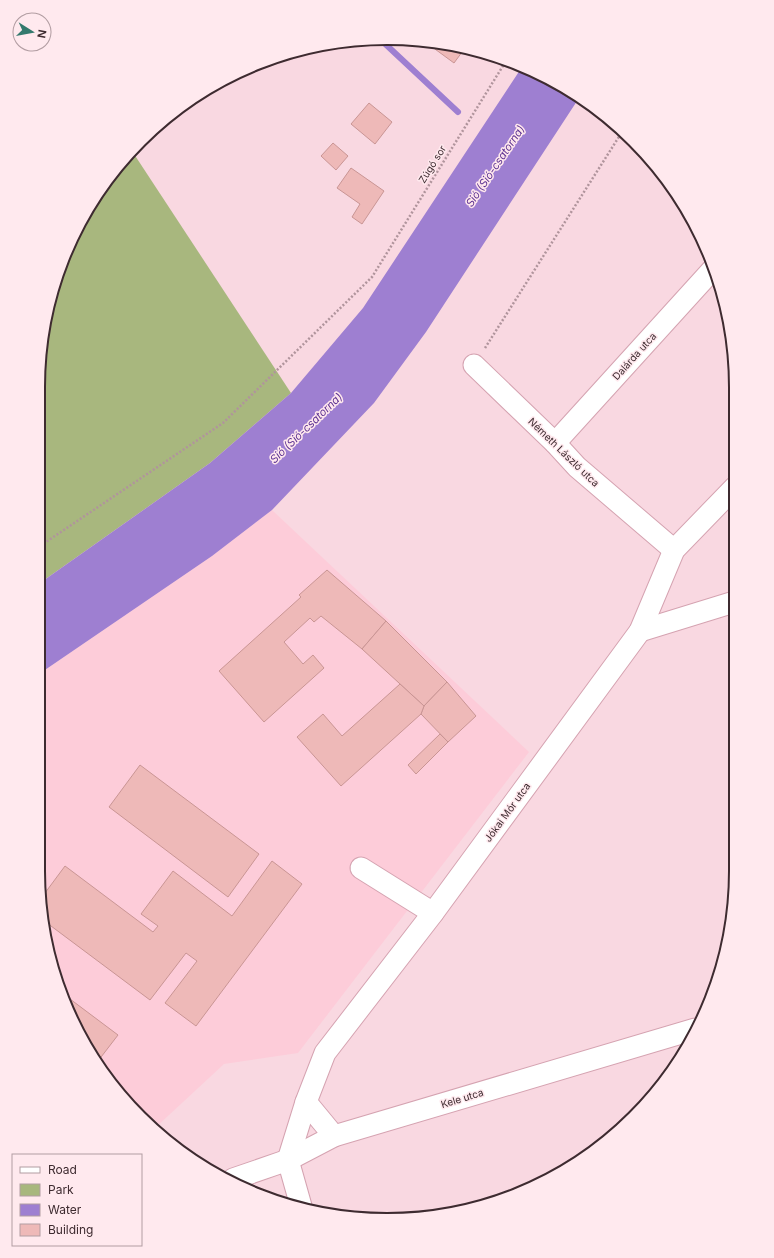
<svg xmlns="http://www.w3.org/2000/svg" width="774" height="1258" viewBox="0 0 774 1258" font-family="Inter,sans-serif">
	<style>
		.built { fill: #fdccd9 }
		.green { fill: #a8b77e }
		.water { fill: #9e7fd1 }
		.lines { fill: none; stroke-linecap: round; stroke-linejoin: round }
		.stream { stroke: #9e7fd1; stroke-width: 6 }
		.building { fill: #eeb9b8; stroke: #c99594 }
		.minor-casing { stroke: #d5a3b1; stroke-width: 23 }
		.path { stroke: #b0949c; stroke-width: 2.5; stroke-dasharray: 2 2; stroke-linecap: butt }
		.minor { stroke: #fff; stroke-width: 21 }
		.labels { text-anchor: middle; stroke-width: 3; stroke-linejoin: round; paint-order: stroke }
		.street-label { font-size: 10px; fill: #3e2b30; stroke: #ffe9ee }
		.water-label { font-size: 11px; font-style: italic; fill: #5d3292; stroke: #ffe9ee }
		.rim { fill: none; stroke: #3e2b30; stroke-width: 2 }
	</style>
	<rect width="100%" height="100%" fill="#f9d8e1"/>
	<!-- built -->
	<polygon class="built" points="272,510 529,752 298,1053 224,1064 155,1128 110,1083 56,983 38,871 39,674 212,556"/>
	<!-- green -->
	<polygon class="green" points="132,151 291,393 210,463 40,583 41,342 64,254 110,175"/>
	<!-- water -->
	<polygon class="water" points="522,67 541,74 579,98 426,332 374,403 272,510 212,556 39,674 40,583 210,463 291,393 363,308"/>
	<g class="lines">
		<!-- stream -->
		<polyline class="stream" points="381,40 458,112"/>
	</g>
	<!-- building -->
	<g class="building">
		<polygon points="424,41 465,48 454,63"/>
		<polygon points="369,103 392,122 375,144 351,124"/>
		<polygon points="333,143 348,156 336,170 321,156"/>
		<polygon points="351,168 384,191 362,224 352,217 360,204 337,188"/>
		<polygon points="327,570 386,621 362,649 321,616 314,622 310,618 284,642 303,664 313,655 324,668 264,722 219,671 301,597 299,595"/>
		<polygon points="386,621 447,682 424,706 362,649"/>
		<polygon points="447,682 476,716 448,742 421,714 424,706"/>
		<polygon points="400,684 424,706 421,714 341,786 297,737 323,714 342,736"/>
		<polygon points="440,734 448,742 416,774 408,765"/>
		<polygon points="140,765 259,854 228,897 109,807"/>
		<polygon points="272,861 302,884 196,1026 165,1003 197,961 186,953 150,1000 47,923 42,897 65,866 153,932 158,926 141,914 173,871 232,916"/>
		<polygon points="62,993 118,1035 98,1061"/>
	</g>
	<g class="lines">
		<defs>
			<g id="minor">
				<polyline points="474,365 555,443 577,467 674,550"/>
				<polyline points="555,443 713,269"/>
				<polyline points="640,631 734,602"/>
				<polyline points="361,868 433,913"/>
				<polyline points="334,1136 306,1102 325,1053 433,913 640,631 674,550 735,487"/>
				<polyline points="233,1179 288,1160 334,1136 695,1029"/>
				<polyline points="301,1206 288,1160 306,1102"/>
			</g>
		</defs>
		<!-- minor casing -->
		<use href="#minor" class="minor-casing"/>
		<!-- path -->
		<g class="path">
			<polyline points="485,348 622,132"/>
			<polyline points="40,546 223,423 372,277 506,61"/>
		</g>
		<!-- minor -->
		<use href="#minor" class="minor"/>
	</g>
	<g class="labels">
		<!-- street labels -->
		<g class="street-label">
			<text transform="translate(432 164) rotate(-58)" y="4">Zúgó sor</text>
			<text transform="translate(634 356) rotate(-48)" y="4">Dalárda utca</text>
			<text transform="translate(564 452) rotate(44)" y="4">Németh László utca</text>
			<text transform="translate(507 812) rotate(-54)" y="4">Jókai Mór utca</text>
			<text transform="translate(462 1098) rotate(-17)" y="4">Kele utca</text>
		</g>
		<!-- water labels -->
		<g class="water-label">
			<text transform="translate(495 166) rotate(-56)" y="4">Sió (Sió-csatorna)</text>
			<text transform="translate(306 428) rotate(-44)" y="4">Sió (Sió-csatorna)</text>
		</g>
	</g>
	<!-- crop -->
	<path d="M0 0H774V1258H0ZM387 45H387A342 342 0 0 1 729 387V871A342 342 0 0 1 387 1213H387A342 342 0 0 1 45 871V387A342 342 0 0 1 387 45Z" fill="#ffe9ee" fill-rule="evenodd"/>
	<path class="rim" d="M387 45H387A342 342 0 0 1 729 387V871A342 342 0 0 1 387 1213H387A342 342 0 0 1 45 871V387A342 342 0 0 1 387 45Z"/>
	<!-- legend -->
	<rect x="12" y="1154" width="130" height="92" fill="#ffe9ee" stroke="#b29da2"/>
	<rect x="20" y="1167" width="20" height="6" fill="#ffffff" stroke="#b29da2"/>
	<text x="48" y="1174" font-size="12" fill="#3e2b30">Road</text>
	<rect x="20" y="1184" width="20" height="12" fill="#a8b77e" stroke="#b29da2"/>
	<text x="48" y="1194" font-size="12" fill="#3e2b30">Park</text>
	<rect x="20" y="1204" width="20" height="12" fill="#9e7fd1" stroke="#b29da2"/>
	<text x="48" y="1214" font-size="12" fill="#3e2b30">Water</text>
	<rect x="20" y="1224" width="20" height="12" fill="#eeb9b8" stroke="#b29da2"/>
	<text x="48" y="1234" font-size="12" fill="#3e2b30">Building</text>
	<!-- north arrow -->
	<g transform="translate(32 32) rotate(101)"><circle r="19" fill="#ffe9ee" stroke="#b29da2"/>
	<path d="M0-3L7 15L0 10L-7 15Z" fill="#34796d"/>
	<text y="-6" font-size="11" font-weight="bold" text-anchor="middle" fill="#3e2b30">N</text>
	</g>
</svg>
